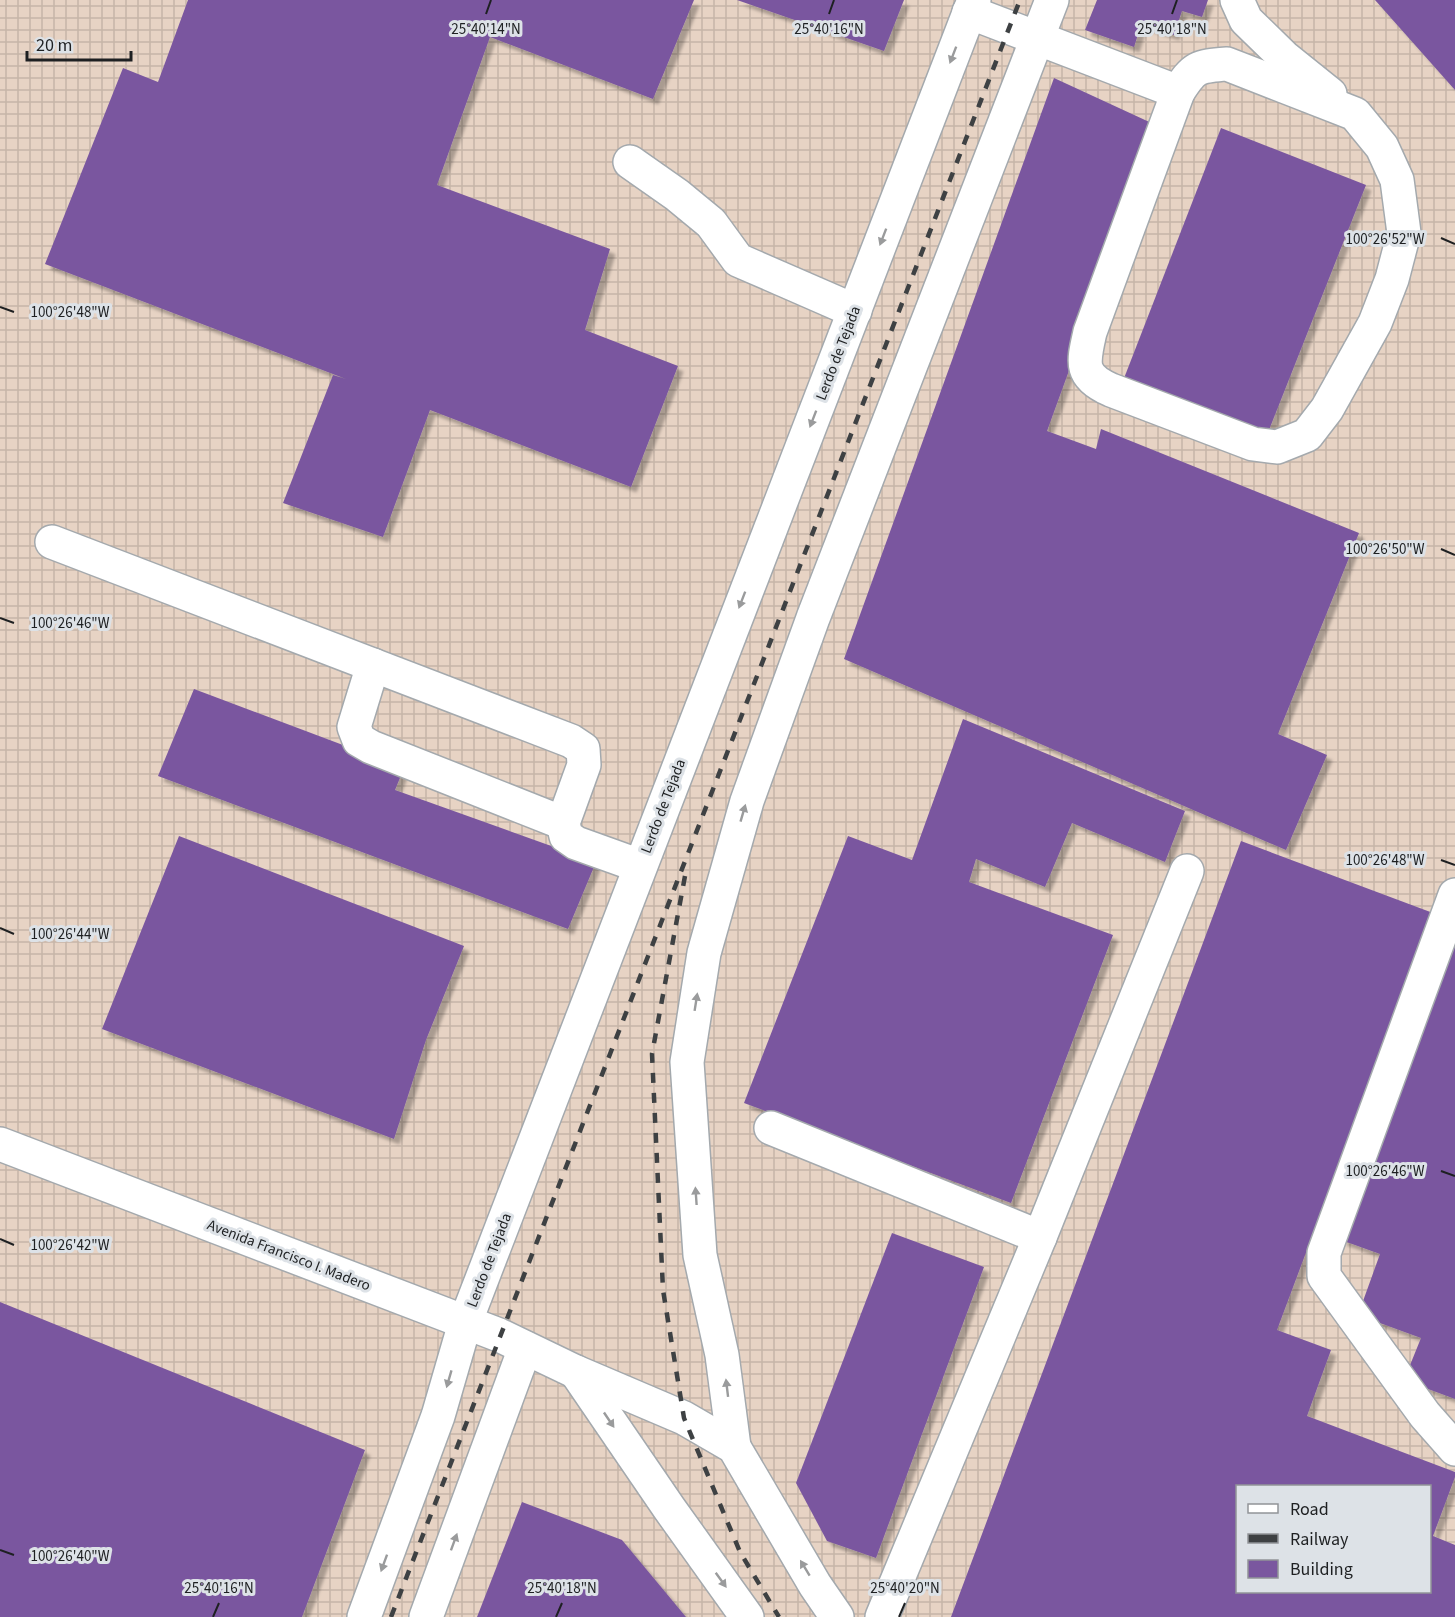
<svg xmlns="http://www.w3.org/2000/svg" width="1455" height="1617" viewBox="0 0 1455 1617" font-family="'Source Sans 3',sans-serif">
	<style>
		.industrial { fill: url(#industrial-grid); fill-rule: evenodd }
		.building { fill: #7a579f; fill-rule: evenodd; filter: url(#shadow) }
		.lines { fill: none; stroke-linecap: round; stroke-linejoin: round }
		.minor-casing { stroke: #a4a9ad; stroke-width: 36 }
		.minor { stroke: #fff; stroke-width: 33 }
		.rail { stroke: #3e4143; stroke-width: 4.5; stroke-dasharray: 10 10; stroke-linecap: butt }
		.oneway { fill: #9a9b9c }
		.ticks { fill: none; stroke: #1e2022; stroke-width: 2 }
		.labels { text-anchor: middle; stroke-width: 6; stroke-linejoin: round; paint-order: stroke }
		.street-label { font-size: 15px; fill: #1e2022; stroke: #dde2e7 }
		.ticks-label { font-size: 15px; text-anchor: middle; fill: #1e2022; stroke: #dde2e7; stroke-width: 6; stroke-linejoin: round; paint-order: stroke }
	</style>
	<defs>
		<pattern id="industrial-grid" width="8" height="8" patternUnits="userSpaceOnUse" patternTransform="scale(1.5)"><rect width="8" height="8" fill="#e7d3c4"/><path d="M0 4h8M4 0v8" fill="none" stroke="#c6b5a8"/></pattern>
		<filter id="shadow"><feDropShadow dx="5.5" dy="5.5" stdDeviation="1.5" flood-color="#0004"/></filter>
	</defs>
	<rect width="100%" height="100%" fill="#dde2e7"/>
	<!-- industrial -->
	<path class="industrial" d="M0,0H1455V1617H0ZM1238,1486H1430V1592H1238Z"/>
	<!-- building -->
	<g class="building">
		<polygon points="188,0 694,0 653,99 490,37 437,185 610,249 585,330 678,366 631,487 430,410 383,537 283,503 333,375 346,379 45,264 123,68 158,82"/>
		<polygon points="737,0 904,0 884,51"/>
		<polygon points="1097,0 1208,0 1202,17 1182,11 1174,35 1141,25 1134,47 1085,30"/>
		<polygon points="1375,0 1455,0 1455,90"/>
		<polygon points="1054,78 1158,126 1047,431 1096,449 1101,429 1359,533 1278,734 1327,755 1286,850 844,659"/>
		<polygon points="1221,128 1366,185 1265,440 1121,386"/>
		<polygon points="194,689 404,768 395,790 596,862 568,929 158,776"/>
		<polygon points="963,719 1185,811 1165,862 1072,823 1045,887 976,859 969,882 1113,935 1011,1203 744,1103 848,836 912,860"/>
		<polygon points="179,836 464,946 426,1040 394,1139 102,1029"/>
		<path d="M1241,841L1433,913L1277,1330L1331,1350L1307,1416L1455,1472V1477L1433,1536L1455,1545V1617H951ZM1238,1486H1430V1592H1238Z"/>
		<polygon points="1455,938 1455,1399 1404,1380 1421,1338 1358,1315 1380,1254 1341,1240"/>
		<polygon points="892,1233 984,1267 876,1558 827,1541 796,1483"/>
		<polygon points="0,1302 365,1450 302,1617 0,1617"/>
		<polygon points="522,1502 622,1540 686,1617 477,1617"/>
	</g>
	<g class="lines">
		<defs>
			<g id="minor">
				<polyline points="1237,0 1246,20 1284,57 1330,94"/>
				<polyline points="969,12 1178,92"/>
				<path d="M1227,64L1355,114L1382,147L1397,180L1404,233L1392,279L1375,323L1327,409L1307,435L1277,447L1253,444L1111,390C1079,376 1083,363 1090,332L1178,92C1194,67 1197,66 1227,64Z"/>
				<polyline points="630,162 677,195 711,223 738,260 855,311"/>
				<polyline points="52,542 571,741 583,749 584,765 563,823 566,836 576,843 640,866"/>
				<polyline points="373,665 354,727 359,740 371,747 563,823"/>
				<polyline points="1455,895 1324,1253 1324,1276 1425,1415 1455,1449"/>
				<polyline points="771,1128 1040,1237"/>
				<polyline points="0,1144 499,1335 576,1372 684,1418 734,1447 815,1585 837,1617"/>
				<polyline points="576,1372 669,1508 747,1617"/>
				<polyline points="734,1447 722,1355 700,1255 687,1062 704,953 747,801 813,618 1052,0"/>
				<polyline points="364,1617 438,1416 465,1323 974,0"/>
				<polyline points="426,1617 525,1348"/>
				<polyline points="882,1617 1040,1237 1187,871"/>
			</g>
		</defs>
		<!-- minor casing -->
		<use href="#minor" class="minor-casing"/>
		<!-- minor -->
		<use href="#minor" class="minor"/>
		<!-- rail -->
		<g class="rail">
			<polyline points="685,876 652,1054 663,1290 684,1418 740,1552 779,1617"/>
			<polyline points="391,1617 1020,0"/>
		</g>
	</g>
	<!-- one-way arrows -->
	<defs><path id="oneway-solid" d="M-6-.8H1V-3.2L6.5 0L1 3.2V.8H-6Z" transform="scale(1.5)"/></defs>
	<g class="oneway">
		<use href="#oneway-solid" transform="translate(953 55) rotate(111)"/>
		<use href="#oneway-solid" transform="translate(883 237) rotate(111)"/>
		<use href="#oneway-solid" transform="translate(813 419) rotate(111)"/>
		<use href="#oneway-solid" transform="translate(742 600) rotate(111)"/>
		<use href="#oneway-solid" transform="translate(743 813) rotate(-74)"/>
		<use href="#oneway-solid" transform="translate(696 1002) rotate(-81)"/>
		<use href="#oneway-solid" transform="translate(696 1196) rotate(-94)"/>
		<use href="#oneway-solid" transform="translate(449 1379) rotate(106)"/>
		<use href="#oneway-solid" transform="translate(727 1388) rotate(-97)"/>
		<use href="#oneway-solid" transform="translate(609 1420) rotate(56)"/>
		<use href="#oneway-solid" transform="translate(454 1542) rotate(-70)"/>
		<use href="#oneway-solid" transform="translate(384 1563) rotate(110)"/>
		<use href="#oneway-solid" transform="translate(805 1568) rotate(-121)"/>
		<use href="#oneway-solid" transform="translate(721 1580) rotate(54)"/>
	</g>
	<!-- ticks -->
	<path class="ticks" d="M486,14L491,0M829,14L834,0M1172,14L1177,0M1441,238L1455,244M0,307L14,312M1441,549L1455,555M0,618L14,623M1441,860L1455,865M0,928L14,934M1441,1171L1455,1176M0,1239L14,1245M0,1550L14,1555M213,1617L219,1603M556,1617L562,1603M899,1617L905,1603"/>
	<g class="labels">
		<!-- street labels -->
		<g class="street-label">
			<text transform="translate(838 353) rotate(-69)" y="5">Lerdo de Tejada</text>
			<text transform="translate(663 806) rotate(-69)" y="5">Lerdo de Tejada</text>
			<text transform="translate(289 1255) rotate(21)" y="5">Avenida Francisco I. Madero</text>
			<text transform="translate(489 1260) rotate(-69)" y="5">Lerdo de Tejada</text>
		</g>
	</g>
	<g class="ticks-label">
		<text x="486" y="34">25°40'14"N</text>
		<text x="829" y="34">25°40'16"N</text>
		<text x="1172" y="34">25°40'18"N</text>
		<text x="1385" y="244">100°26'52"W</text>
		<text x="70" y="317">100°26'48"W</text>
		<text x="1385" y="554">100°26'50"W</text>
		<text x="70" y="628">100°26'46"W</text>
		<text x="1385" y="865">100°26'48"W</text>
		<text x="70" y="939">100°26'44"W</text>
		<text x="1385" y="1176">100°26'46"W</text>
		<text x="70" y="1250">100°26'42"W</text>
		<text x="70" y="1561">100°26'40"W</text>
		<text x="219" y="1593">25°40'16"N</text>
		<text x="562" y="1593">25°40'18"N</text>
		<text x="905" y="1593">25°40'20"N</text>
	</g>
	<!-- legend -->
	<rect x="1236" y="1485" width="195" height="108" fill="#dde2e7" stroke="#919498" stroke-width="1.5"/>
	<rect x="1248" y="1504" width="30" height="9" fill="#ffffff" stroke="#919498" stroke-width="1.5"/>
	<text x="1290" y="1515" font-size="18" fill="#1e2022">Road</text>
	<rect x="1248" y="1534" width="30" height="9" fill="#3e4143" stroke="#919498" stroke-width="1.5"/>
	<text x="1290" y="1545" font-size="18" fill="#1e2022">Railway</text>
	<rect x="1248" y="1560" width="30" height="18" fill="#7a579f" stroke="#919498" stroke-width="1.5"/>
	<text x="1290" y="1575" font-size="18" fill="#1e2022">Building</text>
	<!-- scale -->
	<path d="M27 51v9h104v-9" fill="none" stroke="#1e2022" stroke-width="3"/>
	<text x="36" y="51" font-size="18" fill="#1e2022" stroke="#dde2e7" stroke-width="4.5" paint-order="stroke">20 m</text>
</svg>
